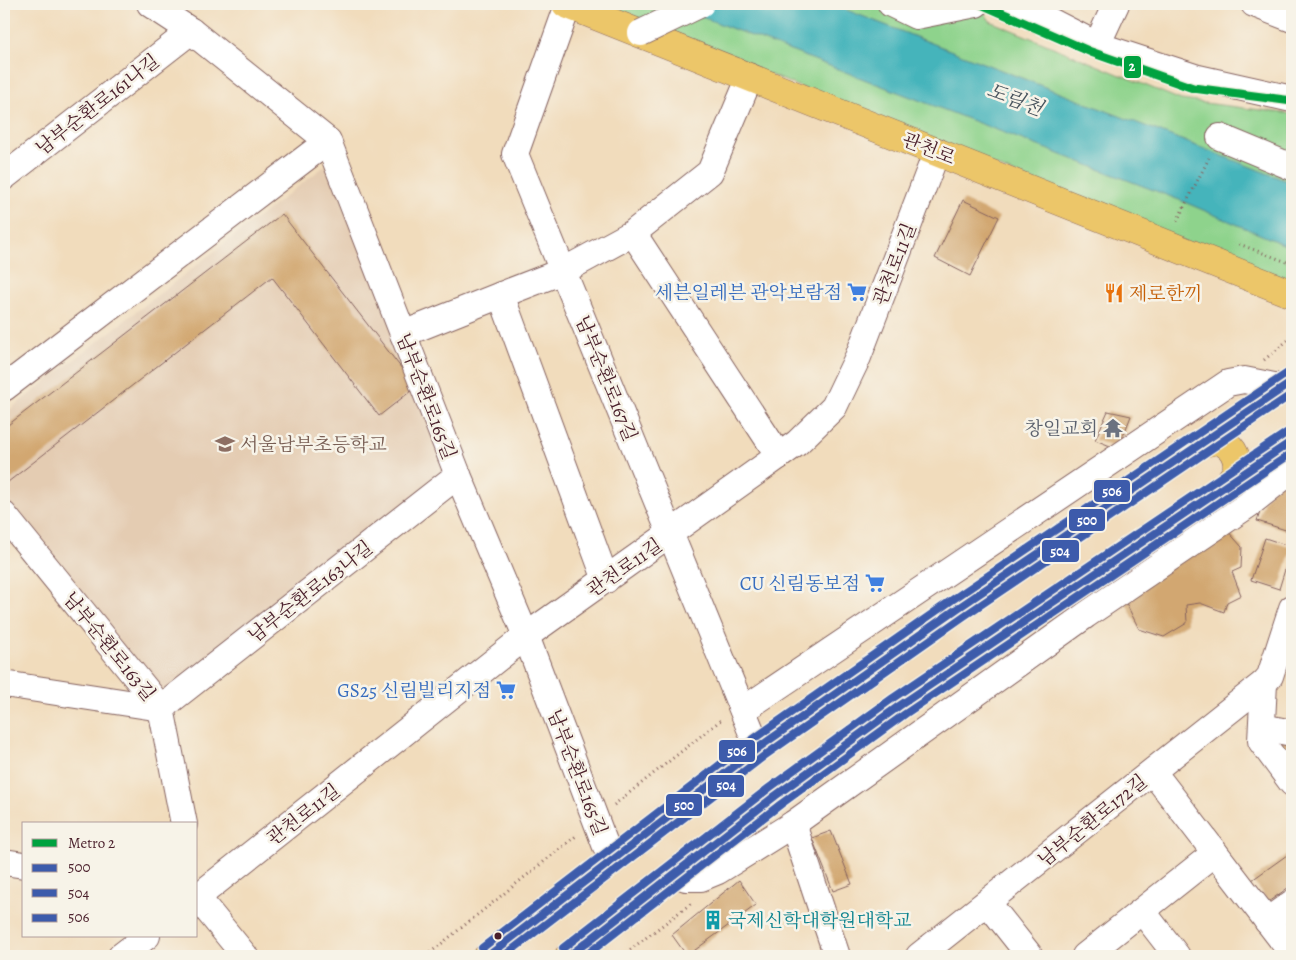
<svg xmlns="http://www.w3.org/2000/svg" width="1296" height="960" viewBox="0 0 1296 960" font-family="Alegreya,'Noto Serif KR',serif">
	<style>
		.built { fill: #e4ccb2 }
		.green { fill: #8ed38c; stroke: #6c795c }
		.water { fill: #44b4bb; stroke: #476a73 }
		.building { fill: #d2a771 }
		.lines { fill: none; stroke-linecap: round; stroke-linejoin: round }
		.minor-casing { stroke: #84615e; stroke-width: 28 }
		.major-casing { stroke: #84615e; stroke-width: 29 }
		.path { stroke: #84615e; stroke-width: 3; stroke-dasharray: 1 4; stroke-linecap: butt }
		.minor { stroke: #fff; stroke-width: 26 }
		.major { stroke: #ecc669; stroke-width: 28 }
		.minor-bridge-casing { stroke: #84615e; stroke-width: 28; stroke-linecap: butt }
		.minor-bridge { stroke: #fff; stroke-width: 26 }
		.bus-1-casing { stroke: #f7f3e8; stroke-width: 11 }
		.bus-2-casing { stroke: #f7f3e8; stroke-width: 11 }
		.bus-3-casing { stroke: #f7f3e8; stroke-width: 11 }
		.bus-1 { stroke: #3d5bab; stroke-width: 8 }
		.bus-2 { stroke: #3d5bab; stroke-width: 8 }
		.bus-3 { stroke: #3d5bab; stroke-width: 8 }
		.metro-1-casing { stroke: #f7f3e8; stroke-width: 12 }
		.metro-1 { stroke: #00a23f; stroke-width: 9 }
		.bus-dot { fill: #4a1f2b; stroke: #f7f3e8; stroke-width: 2 }
		.labels { text-anchor: middle; stroke-width: 5; stroke-linejoin: round; paint-order: stroke }
		.street-label { font-size: 19px; fill: #4a1f2b; stroke: #f7f3e8 }
		.shop-label { font-size: 19px; fill: #366cbe; stroke: #f7f3e8; text-anchor: end }
		.food-label { font-size: 19px; fill: #c56008; stroke: #f7f3e8; text-anchor: start }
		.worship-label { font-size: 19px; fill: #5b616d; stroke: #f7f3e8; text-anchor: end }
		.education-label { font-size: 19px; fill: #785e54; stroke: #f7f3e8; text-anchor: start }
		.culture-label { font-size: 19px; fill: #0d838f; stroke: #f7f3e8; text-anchor: start }
		.water-label { font-size: 20px; font-style: italic; fill: #48535d; stroke: #f7f3e8 }
		.line-badge { stroke: #f7f3e8; stroke-width: 2 }
		.badge-label { font-size: 14px; text-anchor: middle; font-weight: bold; fill: #fff }
	</style>
	<rect width="100%" height="100%" fill="#f7f3e8"/>
	<filter id="ink" filterUnits="userSpaceOnUse"><feTurbulence type="fractalNoise" baseFrequency=".02" numOctaves="2"/><feDisplacementMap in="SourceGraphic" scale="10" xChannelSelector="R" yChannelSelector="G"/><feConvolveMatrix kernelMatrix="1 2 1 2 8 2 1 2 1" color-interpolation-filters="sRGB"/></filter>
	<filter id="wash" filterUnits="userSpaceOnUse"><feTurbulence type="fractalNoise" baseFrequency=".0096" numOctaves="4" result="noise"/><feDisplacementMap in="SourceGraphic" scale="20" xChannelSelector="R" yChannelSelector="G"/><feGaussianBlur stdDeviation="1.12" result="paint"/><feColorMatrix in="noise" values="0 0 0 0 0 0 0 0 0 0 0 0 0 0 0 0 0 1.4 0 .05"/><feComposite in="paint" operator="in"/></filter>
	<g filter="url(#wash)">
		<rect width="100%" height="100%" fill="#f1dcbc"/>
		<!-- built -->
		<polygon class="built" points="335,158 458,475 161,708 4,515 4,414"/>
		<!-- green -->
		<polygon class="green" points="595,4 979,4 990,21 1181,100 1292,114 1292,286"/>
		<!-- water -->
		<polygon class="water" points="668,4 831,4 1292,183 1292,248 1182,201"/>
		<g id="blocks">
			<!-- building -->
			<g class="building">
				<polygon points="963,200 999,217 970,276 935,258"/>
				<polygon points="282,214 416,387 379,416 272,277 8,482 4,476 4,428"/>
				<polygon points="1108,411 1131,416 1118,449 1095,440"/>
				<polygon points="1278,483 1292,487 1292,532 1257,521 1264,500"/>
				<polygon points="1226,529 1242,547 1241,568 1232,572 1241,595 1227,602 1224,612 1200,603 1186,605 1187,623 1164,637 1139,629 1122,595"/>
				<polygon points="1265,538 1292,547 1279,589 1251,580"/>
				<polygon points="1270,738 1292,739 1292,769"/>
				<polygon points="831,831 852,884 833,891 812,838"/>
				<polygon points="1287,855 1292,863 1292,885 1268,902 1252,880"/>
				<polygon points="739,880 756,905 687,956 672,935"/>
			</g>
		</g>
	</g>
	<g filter="url(#ink)">
		<use href="#blocks" fill-opacity="0" stroke="#84615e" stroke-width="1"/>
		<g class="lines">
			<defs>
				<g id="minor">
					<polyline points="150,4 191,31 328,141 458,475 526,636 611,860"/>
					<polyline points="891,4 916,16 976,4"/>
					<polyline points="1017,4 1097,45 1198,78 1292,99"/>
					<polyline points="1254,4 1292,19"/>
					<polyline points="568,5 515,154 758,748"/>
					<polyline points="1097,45 1116,4"/>
					<polyline points="1220,137 1292,167"/>
					<polyline points="4,177 191,31"/>
					<polyline points="633,233 779,456"/>
					<polyline points="501,295 563,271 633,233 710,172 750,77"/>
					<polyline points="403,334 501,295 606,580"/>
					<polyline points="4,388 328,141"/>
					<polyline points="4,515 161,708 184,824"/>
					<polyline points="1264,683 1261,741 1292,783"/>
					<polyline points="4,684 161,708 458,475"/>
					<polyline points="743,710 1228,383 1244,380 1284,388"/>
					<polyline points="1262,727 1292,733"/>
					<polyline points="1153,772 1292,953"/>
					<polyline points="793,824 837,956"/>
					<polyline points="4,862 24,865"/>
					<polyline points="675,874 686,878 701,878 718,871 793,824 1086,615 1248,505 1292,470"/>
					<polyline points="196,896 245,956"/>
					<polyline points="196,898 526,636 797,443 834,407 858,357 937,151"/>
					<polyline points="988,903 1030,956"/>
					<polyline points="1143,912 1177,956"/>
					<polyline points="1267,921 1292,903"/>
					<polyline points="121,956 147,936"/>
					<polyline points="919,956 1264,683 1270,676 1292,608"/>
					<polyline points="1085,956 1215,853"/>
				</g>
				<g id="major">
					<polyline points="566,4 1292,294"/>
					<path d="M1200,444L1217,440C1232,445 1238,455 1237,471L1227,485"/>
					<polyline points="488,956 758,748 958,608 1292,382"/>
					<polyline points="569,956 775,796 899,706 1292,441"/>
				</g>
			</defs>
			<!-- minor casing -->
			<use href="#minor" class="minor-casing"/>
			<!-- major casing -->
			<use href="#major" class="major-casing"/>
			<!-- path -->
			<g class="path">
				<polyline points="1177,221 1209,158"/>
				<polyline points="1239,244 1292,264"/>
				<polyline points="1264,360 1292,337"/>
				<polyline points="614,805 721,720"/>
				<polyline points="426,956 576,836"/>
				<polyline points="622,956 693,902"/>
			</g>
			<!-- minor -->
			<use href="#minor" class="minor"/>
			<!-- major -->
			<use href="#major" class="major"/>
			<defs>
				<polyline id="minor-bridge" points="641,33 701,4"/>
			</defs>
			<!-- minor-bridge casing -->
			<use href="#minor-bridge" class="minor-bridge-casing"/>
			<!-- minor-bridge -->
			<use href="#minor-bridge" class="minor-bridge"/>
			<defs>
				<g id="bus-1">
					<polyline points="488,956 758,748 958,608 1292,382"/>
					<polyline points="569,956 775,796 899,706 1292,441"/>
				</g>
				<g id="bus-2">
					<polyline points="504,956 764,756 964,616 1292,394"/>
					<polyline points="585,956 781,804 905,714 1292,453"/>
				</g>
				<g id="bus-3">
					<polyline points="482,948 752,740 952,600 1286,374"/>
					<polyline points="563,948 769,788 893,698 1286,433"/>
				</g>
			</defs>
			<!-- bus-1 casing -->
			<use href="#bus-1" class="bus-1-casing"/>
			<!-- bus-2 casing -->
			<use href="#bus-2" class="bus-2-casing"/>
			<!-- bus-3 casing -->
			<use href="#bus-3" class="bus-3-casing"/>
			<!-- bus-1 -->
			<use href="#bus-1" class="bus-1"/>
			<!-- bus-2 -->
			<use href="#bus-2" class="bus-2"/>
			<!-- bus-3 -->
			<use href="#bus-3" class="bus-3"/>
			<defs>
				<polyline id="metro-1" points="981,4 1091,52 1193,88 1292,101"/>
			</defs>
			<!-- metro-1 casing -->
			<use href="#metro-1" class="metro-1-casing"/>
			<!-- metro-1 -->
			<use href="#metro-1" class="metro-1"/>
		</g>
	</g>
	<!-- icons -->
	<defs>
		<symbol id="supermarket-bare" viewBox="-9 -9 18 18"><path d="M-6-5.5h2.5l.6 2H6L4.5 2H-2.5L-4.4-4H-6ZM-1.5 3.2a1.3 1.3 0 1 0 .1 0ZM3 3.2a1.3 1.3 0 1 0 .1 0Z" fill="#3f7fe0" stroke="#f7f3e8" stroke-width="2.5" paint-order="stroke"/></symbol>
		<symbol id="restaurant-bare" viewBox="-9 -9 18 18"><path d="M-5-6h1v4h1v-4h1v4h1v-4h1v5L-1.5 .5V6h-2V.5L-5-1ZM5-6V6H3V1.5H1.5Q1.5-4 5-6Z" fill="#e8710a" stroke="#f7f3e8" stroke-width="2.5" paint-order="stroke"/></symbol>
		<symbol id="temple-bare" viewBox="-9 -9 18 18"><path d="M0-6L5-2H3V0L6.5 2.5H4V6H1.5V3h-3V6H-4V2.5H-6.5L-3 0V-2H-5Z" fill="#6b7280" stroke="#f7f3e8" stroke-width="2.5" paint-order="stroke"/></symbol>
		<symbol id="school-bare" viewBox="-9 -9 18 18"><path d="M0-5L7-2L0 1L-7-2ZM-4 1L0 2.5L4 1V4Q0 6-4 4Z" fill="#8d6e63" stroke="#f7f3e8" stroke-width="2.5" paint-order="stroke"/></symbol>
		<symbol id="building-bare" viewBox="-9 -9 18 18"><path d="M-4-6H4V6H1V3H-1V6H-4ZM-2.5-4.3h1.7v1.8h-1.7ZM.8-4.3h1.7v1.8H.8ZM-2.5-1h1.7V.8h-1.7ZM.8-1h1.7V.8H.8Z" fill="#0f9aa8" stroke="#f7f3e8" stroke-width="2.5" paint-order="stroke"/></symbol>
	</defs>
	<g fill-rule="evenodd">
		<use href="#supermarket-bare" x="843" y="278" width="28" height="28"/>
		<use href="#restaurant-bare" x="1100" y="279" width="28" height="28"/>
		<use href="#temple-bare" x="1099" y="414" width="28" height="28"/>
		<use href="#school-bare" x="211" y="430" width="28" height="28"/>
		<use href="#supermarket-bare" x="861" y="569" width="28" height="28"/>
		<use href="#supermarket-bare" x="492" y="676" width="28" height="28"/>
		<use href="#building-bare" x="699" y="906" width="28" height="28"/>
	</g>
	<!-- markers -->
	<circle class="bus-dot" cx="498" cy="936" r="4.5"/>
	<g class="labels">
		<!-- street labels -->
		<g class="street-label">
			<text transform="translate(97 104) rotate(-38)" y="7">남부순환로161나길</text>
			<text transform="translate(929 148) rotate(22)" y="7">관천로</text>
			<text transform="translate(894 264) rotate(-69)" y="7">관천로11길</text>
			<text transform="translate(607 378) rotate(68)" y="7">남부순환로167길</text>
			<text transform="translate(427 396) rotate(69)" y="7">남부순환로165길</text>
			<text transform="translate(624 567) rotate(-35)" y="7">관천로11길</text>
			<text transform="translate(310 591) rotate(-38)" y="7">남부순환로163나길</text>
			<text transform="translate(110 646) rotate(51)" y="7">남부순환로163길</text>
			<text transform="translate(578 772) rotate(69)" y="7">남부순환로165길</text>
			<text transform="translate(303 814) rotate(-38)" y="7">관천로11길</text>
			<text transform="translate(1092 820) rotate(-39)" y="7">남부순환로172길</text>
		</g>
		<!-- shop labels -->
		<g class="shop-label">
			<text x="842" y="299">세븐일레븐 관악보람점</text>
			<text x="860" y="590">CU 신림동보점</text>
			<text x="491" y="697">GS25 신림빌리지점</text>
		</g>
		<!-- food labels -->
		<g class="food-label">
			<text x="1129" y="300">제로한끼</text>
		</g>
		<!-- worship labels -->
		<g class="worship-label">
			<text x="1098" y="435">창일교회</text>
		</g>
		<!-- education labels -->
		<g class="education-label">
			<text x="240" y="451">서울남부초등학교</text>
		</g>
		<!-- culture labels -->
		<g class="culture-label">
			<text x="728" y="927">국제신학대학원대학교</text>
		</g>
		<!-- water labels -->
		<g class="water-label">
			<text transform="translate(1015 99) rotate(21)" y="7">도림천</text>
		</g>
	</g>
	<g class="line-badge">
		<rect x="1123" y="55" width="19" height="24" rx="5" fill="#00a23f"/>
		<rect x="1093" y="479" width="38" height="24" rx="5" fill="#3d5bab"/>
		<rect x="1068" y="508" width="38" height="24" rx="5" fill="#3d5bab"/>
		<rect x="1041" y="539" width="39" height="24" rx="5" fill="#3d5bab"/>
		<rect x="718" y="739" width="38" height="24" rx="5" fill="#3d5bab"/>
		<rect x="707" y="774" width="38" height="24" rx="5" fill="#3d5bab"/>
		<rect x="665" y="793" width="38" height="24" rx="5" fill="#3d5bab"/>
	</g>
	<g class="badge-label">
		<text x="1132" y="71">2</text>
		<text x="1112" y="496">506</text>
		<text x="1087" y="525">500</text>
		<text x="1060" y="556">504</text>
		<text x="737" y="756">506</text>
		<text x="726" y="790">504</text>
		<text x="684" y="810">500</text>
	</g>
	<!-- margin -->
	<rect width="1296" height="960" fill="none" stroke="#f7f3e8" stroke-width="20"/>
	<!-- legend -->
	<rect x="22" y="822" width="175" height="115" fill="#f7f3e8" stroke="#b29e9c"/>
	<rect x="32" y="839" width="25" height="8" fill="#00a23f" stroke="#b29e9c"/>
	<text x="68" y="848" font-size="15" fill="#4a1f2b">Metro 2</text>
	<rect x="32" y="864" width="25" height="8" fill="#3d5bab" stroke="#b29e9c"/>
	<text x="68" y="872" font-size="15" fill="#4a1f2b">500</text>
	<rect x="32" y="889" width="25" height="8" fill="#3d5bab" stroke="#b29e9c"/>
	<text x="68" y="898" font-size="15" fill="#4a1f2b">504</text>
	<rect x="32" y="914" width="25" height="8" fill="#3d5bab" stroke="#b29e9c"/>
	<text x="68" y="922" font-size="15" fill="#4a1f2b">506</text>
</svg>
